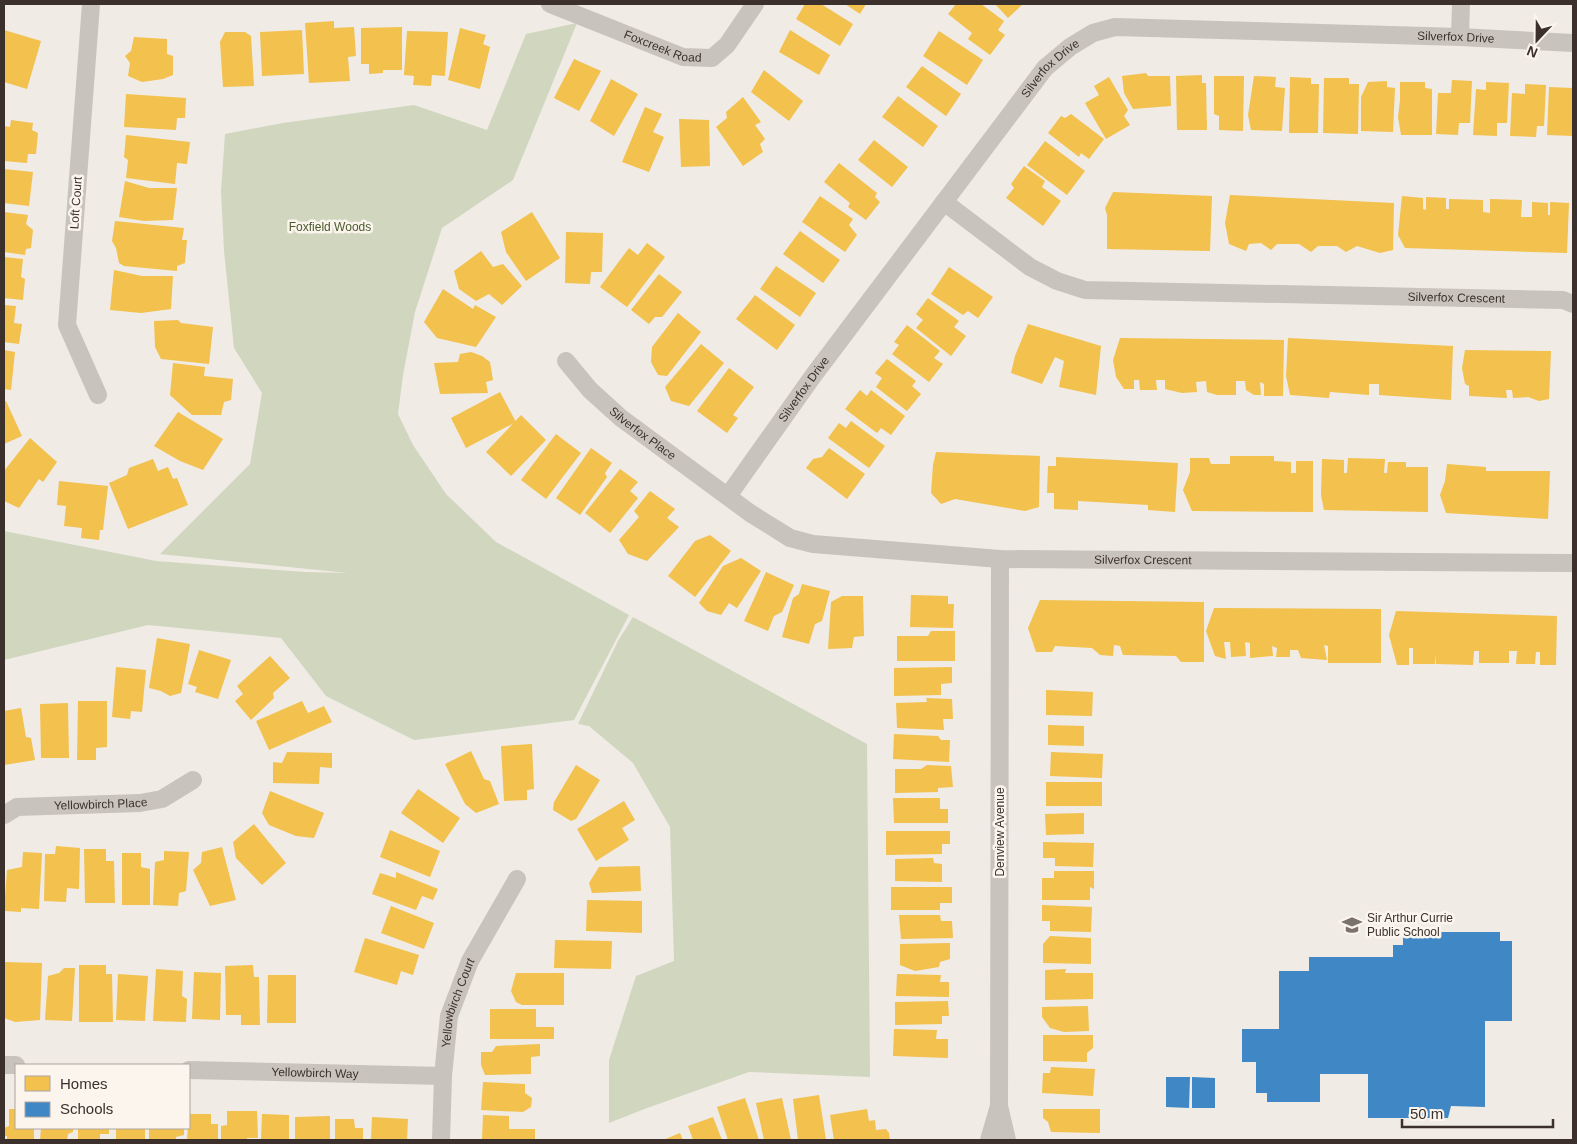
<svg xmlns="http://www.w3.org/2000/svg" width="1577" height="1144" viewBox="0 0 1577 1144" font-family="Helvetica,sans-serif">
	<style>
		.green { fill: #d1d6bf }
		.homes { fill: #f2c14e }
		.schools { fill: #3f88c5 }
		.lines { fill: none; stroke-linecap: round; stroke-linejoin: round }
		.minor { stroke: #c9c3be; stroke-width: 18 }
		.labels { text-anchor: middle; stroke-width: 5; stroke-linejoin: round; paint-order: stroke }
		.street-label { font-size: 12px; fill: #3b302b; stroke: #fbf5ee }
		.park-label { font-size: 12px; fill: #4a5a2e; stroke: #fbf5ee }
		.poi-label { font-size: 12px; fill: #3b302b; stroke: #fbf5ee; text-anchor: start }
	</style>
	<rect width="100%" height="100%" fill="#f0ebe5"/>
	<!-- green -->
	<g class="green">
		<polygon points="577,23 513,180 442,228 415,312 403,375 398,414 413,445 446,494 496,542 629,615 574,720 414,740 326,696 281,638 148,625 4,660 4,531 156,561 305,572 348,573 160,554 250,464 262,393 234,348 224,251 221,191 225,134 283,123 414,105 487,130 526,34"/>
		<polygon points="633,617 867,744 870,1077 749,1072 647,1108 609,1123 609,1060 636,976 674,961 670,827 633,763 589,726 578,724 618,641"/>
	</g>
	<!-- homes -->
	<g class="homes">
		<polygon points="805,4 821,4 853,24 840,46 796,19"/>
		<polygon points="845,4 866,4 860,14"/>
		<polygon points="956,4 981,4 1004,21 998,30 1005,35 990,55 968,39 972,33 948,14"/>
		<polygon points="995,4 1023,4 1008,18"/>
		<polygon points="334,21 334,28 354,27 356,56 348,57 350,81 309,83 305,23"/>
		<polygon points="402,27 402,70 383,70 383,73 369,74 369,64 361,64 361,28"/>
		<polygon points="460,28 486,35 483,44 490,47 480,89 448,80"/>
		<polygon points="4,30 41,41 27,89 4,82"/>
		<polygon points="302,30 304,74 262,76 260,32"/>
		<polygon points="790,30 830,55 819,75 779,52"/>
		<polygon points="407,31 448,32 445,76 432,75 431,86 413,85 414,76 404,75"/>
		<polygon points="939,31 983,60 967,85 923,56"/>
		<polygon points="225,32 245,32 251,36 254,86 223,87 220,42"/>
		<polygon points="134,37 167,39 167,54 173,56 173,75 163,79 142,82 128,76 130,63 125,56 131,51"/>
		<polygon points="574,59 601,71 579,111 554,98"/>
		<polygon points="922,66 961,94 946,116 906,87"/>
		<polygon points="764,70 803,101 789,121 751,92"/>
		<polygon points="1146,73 1148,76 1170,76 1171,106 1133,109 1124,93 1122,76"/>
		<polygon points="1202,75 1202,83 1206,83 1207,130 1177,130 1176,76"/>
		<polygon points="1214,76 1244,76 1243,131 1219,130 1219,116 1214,114"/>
		<polygon points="1254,76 1276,77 1275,87 1285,88 1282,131 1251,130 1248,115"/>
		<polygon points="1109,77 1128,110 1124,116 1130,125 1106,139 1085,103 1099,95 1094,86"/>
		<polygon points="1290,77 1311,78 1311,84 1319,84 1318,133 1289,133"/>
		<polygon points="1324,78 1349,78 1349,84 1359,84 1358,134 1323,133"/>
		<polygon points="611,79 638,94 614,136 590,121"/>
		<polygon points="1452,80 1472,81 1470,123 1459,123 1458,135 1436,134 1438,93 1451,93"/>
		<polygon points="1387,81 1387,87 1395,88 1393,132 1361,131 1361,97 1368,82"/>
		<polygon points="1400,82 1425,82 1425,88 1432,89 1432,135 1401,135 1398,117 1400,100"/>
		<polygon points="1486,82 1509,83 1507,123 1497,123 1497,136 1473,135 1476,89 1486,90"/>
		<polygon points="1525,84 1546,85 1544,126 1537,126 1536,137 1510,136 1512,93 1525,94"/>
		<polygon points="1549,87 1573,88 1573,136 1547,135"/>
		<polygon points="126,94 186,98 185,118 177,118 176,130 124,127"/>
		<polygon points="898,96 938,126 923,147 882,117"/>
		<polygon points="743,97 761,122 755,125 765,139 760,144 763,152 743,166 716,127 727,118 726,112"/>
		<polygon points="645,107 662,114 653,132 664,137 649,172 622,162"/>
		<polygon points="1071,114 1104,139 1089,159 1081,153 1079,157 1048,133 1061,116 1065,118"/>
		<polygon points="679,119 709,120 710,166 681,167"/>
		<polygon points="11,120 33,123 32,130 38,133 36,154 28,154 27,163 4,161 4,126 10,127"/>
		<polygon points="126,135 190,142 187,164 177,163 175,184 126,178 128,160 124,157"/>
		<polygon points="874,140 908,167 892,187 858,160"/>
		<polygon points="1045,141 1085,171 1067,195 1027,165"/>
		<polygon points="839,163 877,193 875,197 880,202 866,220 848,207 850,203 824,182"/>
		<polygon points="1024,166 1045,181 1042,187 1061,201 1043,226 1006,198 1014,188 1011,184"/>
		<polygon points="4,169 33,172 29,206 4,203"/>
		<polygon points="125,181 149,188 177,188 173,220 144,221 119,217"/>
		<polygon points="1113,192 1212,196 1210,251 1107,249 1107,215 1105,208"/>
		<polygon points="1230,195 1394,203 1393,250 1380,253 1357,246 1346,252 1337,246 1318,246 1311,252 1299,244 1277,244 1271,250 1261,243 1249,244 1246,251 1229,244 1225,223"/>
		<polygon points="820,196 853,219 849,225 857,235 845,252 802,222"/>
		<polygon points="1402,196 1423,198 1423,209 1426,210 1426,197 1446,198 1446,209 1449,209 1449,199 1483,200 1483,212 1490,213 1490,199 1522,200 1521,217 1532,217 1532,202 1548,203 1548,215 1550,215 1550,202 1569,203 1567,253 1405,248 1398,235"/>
		<polygon points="4,212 28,215 26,224 33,230 31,248 26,249 25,255 4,252"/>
		<polygon points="532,212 560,258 526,281 506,252 501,232"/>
		<polygon points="115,221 184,228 182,240 187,240 185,263 177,266 177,271 124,266 119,263 116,248 112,241"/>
		<polygon points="800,231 840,260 823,283 783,254"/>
		<polygon points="566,232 603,233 602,272 591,272 590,284 565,283"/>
		<polygon points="647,243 665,257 627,307 600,287 629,248 638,255"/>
		<polygon points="481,251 493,267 503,264 522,286 502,305 489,294 476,301 459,289 454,271"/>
		<polygon points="4,257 23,259 21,277 25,279 23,300 4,298"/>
		<polygon points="776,266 816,293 800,317 760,289"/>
		<polygon points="949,267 993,297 978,318 968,311 963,315 931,294"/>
		<polygon points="114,270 142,276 173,276 171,309 141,313 110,310"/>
		<polygon points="659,274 682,292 662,317 655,317 649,324 631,310"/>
		<polygon points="443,289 473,309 475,305 496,317 476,347 437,338 424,322"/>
		<polygon points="755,295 795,325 777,350 736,319"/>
		<polygon points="928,298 959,321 954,327 966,336 951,356 916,328 923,320 916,314"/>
		<polygon points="4,305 16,306 14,323 22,324 19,344 4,342"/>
		<polygon points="678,313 701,332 667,376 658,375 651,362 652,347"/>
		<polygon points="178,320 181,323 213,327 209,364 161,359 155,347 154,321"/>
		<polygon points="1028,324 1101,346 1096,395 1059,387 1064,361 1055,357 1042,384 1011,373 1015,356"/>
		<polygon points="907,325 940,351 934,358 943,364 929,382 892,354 899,345 894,342"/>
		<polygon points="1120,338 1284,340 1283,396 1264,396 1264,384 1260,382 1261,395 1254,395 1246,390 1245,381 1236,381 1236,395 1217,395 1207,392 1206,381 1196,382 1197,392 1182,393 1165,389 1165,380 1156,380 1157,390 1140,390 1139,380 1134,380 1134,389 1124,389 1116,377 1113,360"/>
		<polygon points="1288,338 1453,346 1451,400 1379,395 1379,384 1369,384 1369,395 1330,392 1329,398 1290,395 1286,376"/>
		<polygon points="701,344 724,363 689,406 671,401 665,387"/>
		<polygon points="4,350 15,352 11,390 4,389"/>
		<polygon points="1465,350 1551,351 1549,399 1539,401 1528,397 1513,398 1512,390 1506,390 1507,398 1469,396 1469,386 1465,384 1462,368"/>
		<polygon points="471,352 482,356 490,362 493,380 486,382 488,393 440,394 434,363 458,362 460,354"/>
		<polygon points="887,359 916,381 912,386 921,394 907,411 876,387 882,378 875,373"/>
		<polygon points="173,363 205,367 204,376 233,379 231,400 224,402 221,415 192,415 170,395"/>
		<polygon points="729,368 754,387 733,415 738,418 727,433 697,411"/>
		<polygon points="860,390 867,396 871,390 905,416 891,435 881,428 877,433 845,409"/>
		<polygon points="500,392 516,422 466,448 451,418"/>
		<polygon points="6,401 22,436 4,444 4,402"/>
		<polygon points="178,412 223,439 203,470 180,461 154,446"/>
		<polygon points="521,415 546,440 511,476 486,452"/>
		<polygon points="851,421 885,446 869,468 828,438 839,423 846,428"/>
		<polygon points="556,434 581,453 546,499 521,480"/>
		<polygon points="30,438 57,462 43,482 39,479 19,508 4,501 4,471"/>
		<polygon points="591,448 612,463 605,473 607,477 580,515 556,498"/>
		<polygon points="829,448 865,474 847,499 806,468 813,459 822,457"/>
		<polygon points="936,452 1040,456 1039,507 1025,511 955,499 941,504 931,493 933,465"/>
		<polygon points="1230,456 1274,456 1274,461 1291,462 1291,473 1296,473 1296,461 1313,461 1313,512 1192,511 1183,490 1190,472 1190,458 1209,458 1211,464 1230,464"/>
		<polygon points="1056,457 1178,463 1175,512 1148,510 1148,505 1078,501 1078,510 1054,509 1054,493 1047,493 1048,466 1056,466"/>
		<polygon points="1348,458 1385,459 1384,473 1387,473 1388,462 1406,462 1406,467 1428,467 1428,512 1324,510 1321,495 1322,459 1344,460 1344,473 1347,473"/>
		<polygon points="153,459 158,471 168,467 173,479 177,478 188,505 128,529 109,483 127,475 129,468"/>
		<polygon points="1447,464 1486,467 1486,471 1550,471 1548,519 1446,513 1440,495 1445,481"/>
		<polygon points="620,469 638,482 630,491 638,498 610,533 585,513"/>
		<polygon points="59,481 108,486 103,530 100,530 99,540 81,538 82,528 64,526 66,506 57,505"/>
		<polygon points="650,491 675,509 667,518 679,527 647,561 628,554 619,540 639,517 634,511"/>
		<polygon points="710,535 731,551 695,597 668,576 695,541"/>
		<polygon points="741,558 761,571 737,608 729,603 721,615 707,611 699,603 723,566"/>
		<polygon points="766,572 794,585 782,612 774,616 768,631 744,621"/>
		<polygon points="802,584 830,591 822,621 815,624 809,644 782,637 793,598 799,594"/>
		<polygon points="911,595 948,596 948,604 954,604 953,628 910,627"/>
		<polygon points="842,596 863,596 864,636 854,637 852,648 828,649 831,602"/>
		<polygon points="1040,600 1204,602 1204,662 1181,662 1176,656 1123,655 1120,646 1114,645 1113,656 1100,655 1092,648 1055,646 1052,652 1036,652 1028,628"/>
		<polygon points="1214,608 1381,609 1381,663 1328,663 1328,646 1324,645 1327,660 1301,658 1298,650 1290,650 1290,657 1276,657 1277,648 1272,646 1273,656 1250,658 1250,643 1245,642 1246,656 1231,657 1230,642 1224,642 1226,659 1215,656 1206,631"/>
		<polygon points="1396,611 1557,616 1556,665 1540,665 1540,652 1536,652 1535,664 1516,664 1517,651 1509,651 1509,663 1479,663 1479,651 1474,651 1473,665 1436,664 1436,654 1435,664 1413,664 1413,648 1409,648 1409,665 1397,665 1389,635"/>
		<polygon points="931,631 955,631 955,661 897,661 897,636 928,636"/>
		<polygon points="157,638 190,644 181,693 170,696 161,691 149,688"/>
		<polygon points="199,650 231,660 218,699 195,692 197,687 188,684"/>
		<polygon points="270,656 290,678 273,693 274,698 251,720 235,701 243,694 237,686"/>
		<polygon points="116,667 146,670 142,712 131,711 130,719 112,717"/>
		<polygon points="952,667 952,683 941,684 941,695 894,696 894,668"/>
		<polygon points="1046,690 1093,692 1092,716 1046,715"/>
		<polygon points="926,698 952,699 953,719 943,719 944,730 897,728 896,703 927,702"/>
		<polygon points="78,701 107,701 107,747 96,748 96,760 77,760"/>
		<polygon points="302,701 308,713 324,706 332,722 269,750 256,721"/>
		<polygon points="68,703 69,758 41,758 40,704"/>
		<polygon points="21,708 26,737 31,738 35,760 4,765 4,711"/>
		<polygon points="1048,725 1084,726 1084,746 1048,745"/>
		<polygon points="894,734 938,736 941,740 950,740 949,762 893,759"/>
		<polygon points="532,744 534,789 527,790 527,800 504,801 501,746"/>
		<polygon points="471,751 484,779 490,781 499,804 476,813 465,804 445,764"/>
		<polygon points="287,752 332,753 332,768 320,767 319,784 273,783 273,762 282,763"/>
		<polygon points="1051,752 1103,754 1102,778 1050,776"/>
		<polygon points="576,765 600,780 576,819 571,821 553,810 554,802"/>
		<polygon points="927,765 951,766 953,787 938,788 938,792 895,793 895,769 921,769"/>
		<rect x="1046" y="782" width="56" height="24"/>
		<polygon points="418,789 460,818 443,843 401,813"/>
		<polygon points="270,791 324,813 314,838 296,836 269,825 262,813"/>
		<polygon points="893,798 940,798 940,809 948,809 948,823 894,823"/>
		<polygon points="624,801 635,820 622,828 629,840 596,861 577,829"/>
		<polygon points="1084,813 1084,834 1046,835 1045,814"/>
		<polygon points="254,824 286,863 262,885 236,858 233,842"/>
		<polygon points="390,830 440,851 430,877 380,857"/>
		<polygon points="886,831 950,831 950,844 942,844 942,854 886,855"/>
		<polygon points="1043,842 1094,843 1093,867 1055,866 1055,858 1043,858"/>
		<polygon points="56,846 80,848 79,889 67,888 66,902 44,901 45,854 55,854"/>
		<polygon points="222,847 236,900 210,906 193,870 201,863 202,852"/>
		<polygon points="84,849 106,849 106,861 114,861 115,903 85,903"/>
		<polygon points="164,851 189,852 186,891 179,893 178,906 153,905 155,862 164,860"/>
		<polygon points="23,852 42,853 39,909 21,908 21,912 4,911 7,870 22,867"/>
		<polygon points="122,853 141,853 141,867 150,869 150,905 122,905"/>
		<polygon points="933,858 934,863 942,864 942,882 895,881 895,859"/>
		<polygon points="640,866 641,891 592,893 589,883 599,867"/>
		<polygon points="1054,871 1094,871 1094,889 1090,887 1090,900 1042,900 1042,878 1054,878"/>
		<polygon points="396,872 438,889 433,900 422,896 416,910 372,894 380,873 396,878"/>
		<polygon points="891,887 952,887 952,903 940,903 940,910 891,910"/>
		<polygon points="587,900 642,901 642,933 586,931"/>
		<polygon points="1042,905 1092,907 1091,932 1050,931 1050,921 1042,921"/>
		<polygon points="391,906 434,923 424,949 381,933"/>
		<polygon points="899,915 940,915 941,921 952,921 953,938 901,939"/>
		<polygon points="1050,936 1091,938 1091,964 1043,963 1043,944"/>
		<polygon points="365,938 419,955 413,975 401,971 397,985 354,972"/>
		<polygon points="555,940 612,941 611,969 554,968"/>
		<polygon points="950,943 950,959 940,962 939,967 915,971 900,965 900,944"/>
		<polygon points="4,962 42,963 40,1020 15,1022 4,1018"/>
		<polygon points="79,965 106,965 106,974 112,974 113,1022 79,1022"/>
		<polygon points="253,965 254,977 259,977 260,1025 241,1025 241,1015 226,1015 225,966"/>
		<polygon points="64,968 75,968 72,1021 45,1020 48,976 59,973"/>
		<polygon points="156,969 183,971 182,996 187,999 186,1022 153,1021"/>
		<polygon points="1066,969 1065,973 1093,973 1093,999 1045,1000 1045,970"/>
		<polygon points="194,972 221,973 220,1020 192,1019"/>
		<polygon points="516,973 564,973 564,1005 522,1005 516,1002 511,991"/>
		<polygon points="118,974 148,976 145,1021 116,1020"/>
		<polygon points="897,974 941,975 940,982 949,982 949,997 896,996"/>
		<polygon points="268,975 296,975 296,1023 267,1023"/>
		<polygon points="948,1001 949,1016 942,1016 942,1024 895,1025 895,1002"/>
		<polygon points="1088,1006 1089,1031 1064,1032 1050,1028 1042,1017 1042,1007"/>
		<polygon points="490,1009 536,1009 536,1027 554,1027 554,1039 490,1039"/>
		<polygon points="894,1029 937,1030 936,1039 948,1039 948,1058 893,1056"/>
		<polygon points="1043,1035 1093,1035 1093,1048 1087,1053 1087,1062 1043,1061"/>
		<polygon points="540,1044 540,1056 531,1057 531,1074 485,1075 481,1065 481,1052 492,1052 496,1046"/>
		<polygon points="1051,1067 1095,1069 1093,1096 1042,1093 1043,1073 1050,1073"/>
		<polygon points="483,1082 525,1084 525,1093 532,1098 531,1107 523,1112 481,1110"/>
		<polygon points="819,1095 826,1140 798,1140 793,1099"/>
		<polygon points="745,1098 759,1140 728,1140 717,1107"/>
		<polygon points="782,1098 791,1140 764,1140 756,1103"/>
		<polygon points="9,1109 16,1109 16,1128 34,1128 34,1140 7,1140 7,1136 4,1136 4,1128 9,1126"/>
		<polygon points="867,1109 869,1121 875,1120 876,1130 886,1129 889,1133 890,1140 834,1140 830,1115"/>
		<polygon points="1043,1109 1100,1109 1100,1133 1051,1132 1048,1122 1043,1118"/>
		<polygon points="227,1111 257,1111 258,1138 247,1138 247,1140 221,1140 221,1126 227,1125"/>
		<polygon points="189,1114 211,1114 211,1124 218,1124 218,1140 187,1140"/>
		<polygon points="262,1114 289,1115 289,1140 261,1140"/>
		<polygon points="483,1115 509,1116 509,1129 535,1129 535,1140 482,1140"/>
		<polygon points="330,1116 330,1140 295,1140 295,1117"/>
		<polygon points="372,1117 408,1119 407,1140 371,1140"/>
		<polygon points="713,1117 722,1140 693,1140 688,1126"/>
		<polygon points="335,1119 354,1119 355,1128 363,1128 363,1140 335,1140"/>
		<polygon points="41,1128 73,1128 73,1132 68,1134 67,1140 40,1140"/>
		<polygon points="78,1128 109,1128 109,1134 100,1134 100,1140 78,1140"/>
		<rect x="116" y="1128" width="29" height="12"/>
		<polygon points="149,1128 184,1128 184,1135 176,1137 176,1140 149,1140"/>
		<polygon points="680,1133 683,1140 663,1140"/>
	</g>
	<!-- schools -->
	<g class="schools">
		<polygon points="1403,932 1500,932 1500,941 1512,941 1512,1021 1485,1021 1485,1107 1451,1106 1448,1118 1368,1118 1368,1074 1320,1074 1320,1102 1267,1102 1267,1093 1256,1093 1256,1062 1242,1062 1242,1029 1279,1029 1279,971 1309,971 1309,957 1393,957 1393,945 1403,945"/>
		<polygon points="1166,1077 1190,1077 1189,1108 1166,1107"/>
		<polygon points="1192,1077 1215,1078 1215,1108 1192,1108"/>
	</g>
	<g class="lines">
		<!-- minor -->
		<g class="minor">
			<polyline points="91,4 67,325 98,395"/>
			<path id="s1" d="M550,4L683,57L712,58L727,45L755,4"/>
			<polyline points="1460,37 1461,4"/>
			<path id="s2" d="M944,202L1030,267L1057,281L1085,290L1563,300L1573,304"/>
			<path id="s3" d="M566,361L590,390L621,418L750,513L790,538L813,544L1000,559L1573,563"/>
			<path id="s4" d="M728,496L813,376L1045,68L1070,47L1093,33L1115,27L1460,37L1573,43"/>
			<polyline points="1000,559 999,1106 1007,1140"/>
			<path id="s5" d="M4,815L17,807L140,803L162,799L193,780"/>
			<polyline points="4,1065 16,1065"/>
			<path id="s6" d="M189,1070L443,1076"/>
			<path id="s7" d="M441,1140L443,1076L449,1016L470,961L517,879"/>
			<polyline points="989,1140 999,1106"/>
		</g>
	</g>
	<!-- icons -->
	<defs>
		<symbol id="school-bare" viewBox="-9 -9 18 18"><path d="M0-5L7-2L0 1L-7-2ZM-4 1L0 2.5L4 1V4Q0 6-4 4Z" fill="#7a716c" stroke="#fbf5ee" stroke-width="2.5" paint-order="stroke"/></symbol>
	</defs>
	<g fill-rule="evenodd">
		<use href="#school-bare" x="1338" y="911" width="28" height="28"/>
	</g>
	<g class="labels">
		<!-- street labels -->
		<g class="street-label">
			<text dy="4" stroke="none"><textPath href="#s4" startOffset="956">Silverfox Drive</textPath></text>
			<text dy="4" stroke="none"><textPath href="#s1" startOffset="121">Foxcreek Road</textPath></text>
			<text dy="4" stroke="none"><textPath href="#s4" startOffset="536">Silverfox Drive</textPath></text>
			<text transform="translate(76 203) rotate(-86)" y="4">Loft Court</text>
			<text dy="4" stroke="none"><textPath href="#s2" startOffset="539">Silverfox Crescent</textPath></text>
			<text dy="4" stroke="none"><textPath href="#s4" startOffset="131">Silverfox Drive</textPath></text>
			<text dy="4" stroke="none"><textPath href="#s3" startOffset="106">Silverfox Place</textPath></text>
			<text dy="4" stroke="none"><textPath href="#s3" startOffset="641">Silverfox Crescent</textPath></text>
			<text dy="4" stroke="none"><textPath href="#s5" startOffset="99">Yellowbirch Place</textPath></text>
			<text transform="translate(1000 832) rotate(-90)" y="4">Denview Avenue</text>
			<text dy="4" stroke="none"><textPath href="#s7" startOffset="139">Yellowbirch Court</textPath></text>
			<text dy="4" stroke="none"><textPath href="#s6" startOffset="126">Yellowbirch Way</textPath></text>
		</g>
		<!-- park labels -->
		<g class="park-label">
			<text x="330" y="231">Foxfield Woods</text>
		</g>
		<!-- poi labels -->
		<g class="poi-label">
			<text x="1367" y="922">Sir Arthur Currie<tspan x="1367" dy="14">Public School</tspan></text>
		</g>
	</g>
	<!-- border -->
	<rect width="1577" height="1144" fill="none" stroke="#3b302b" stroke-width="10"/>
	<!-- legend -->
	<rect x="15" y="1064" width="175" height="65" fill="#fbf5ee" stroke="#aea6a0"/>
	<rect x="25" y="1076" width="25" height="15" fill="#f2c14e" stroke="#aea6a0"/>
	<text x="60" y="1089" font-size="15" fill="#3b302b">Homes</text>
	<rect x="25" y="1102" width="25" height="15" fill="#3f88c5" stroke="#aea6a0"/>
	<text x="60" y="1114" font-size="15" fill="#3b302b">Schools</text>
	<!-- north arrow -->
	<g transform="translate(1537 40) rotate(202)" stroke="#fbf5ee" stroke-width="4" paint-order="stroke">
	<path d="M0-4L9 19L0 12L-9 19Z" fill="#3b302b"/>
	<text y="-8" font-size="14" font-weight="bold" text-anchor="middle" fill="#3b302b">N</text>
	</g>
	<!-- scale -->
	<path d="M1402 1119v8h151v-8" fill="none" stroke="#3b302b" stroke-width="2.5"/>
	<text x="1410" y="1119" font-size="15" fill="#3b302b" stroke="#fbf5ee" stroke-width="4" paint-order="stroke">50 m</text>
</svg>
